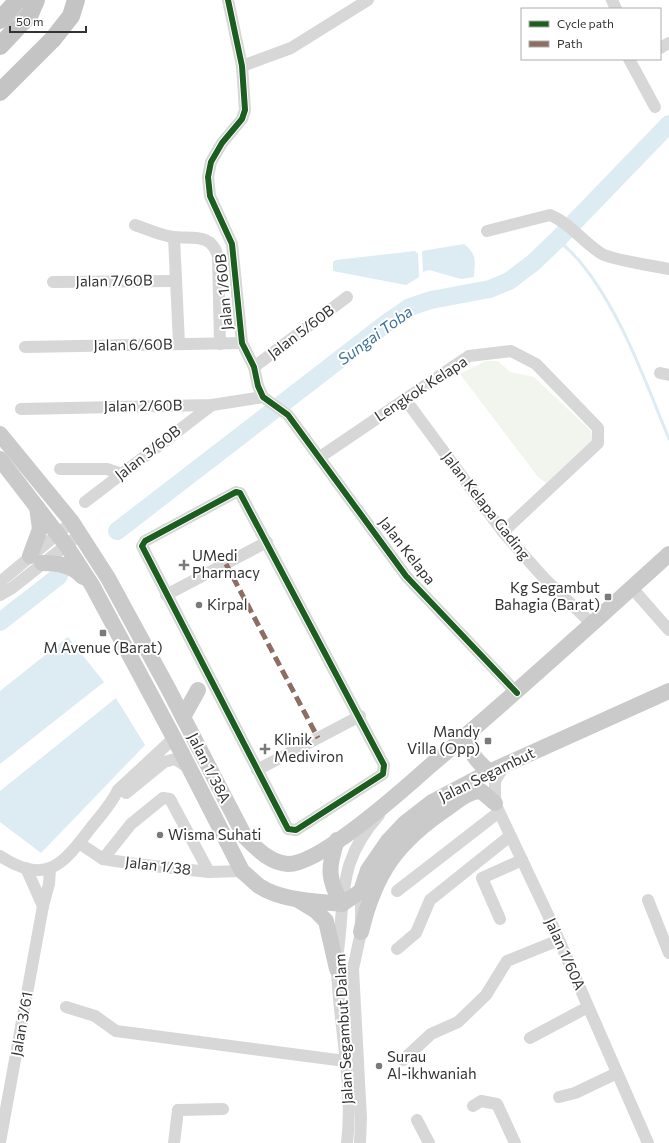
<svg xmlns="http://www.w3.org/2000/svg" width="669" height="1143" viewBox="0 0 669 1143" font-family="Commissioner,sans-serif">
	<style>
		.green { fill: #f1f5ed }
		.water { fill: #ddebf3 }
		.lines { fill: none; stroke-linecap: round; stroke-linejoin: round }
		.stream { stroke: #ddebf3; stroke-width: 3 }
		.river { stroke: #ddebf3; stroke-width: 18 }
		.minor { stroke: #d7d7d7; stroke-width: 12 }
		.major { stroke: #cacaca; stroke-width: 16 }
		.highway { stroke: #c4c4c4; stroke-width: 18 }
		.quiet { stroke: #8d6e63; stroke-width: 5; stroke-dasharray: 10 5; stroke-linecap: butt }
		.cycleway-casing { stroke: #fff; stroke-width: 8 }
		.cycleway { stroke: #1b5e20; stroke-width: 6 }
		.poi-dot { fill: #7a7a7a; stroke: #fff; stroke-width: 1.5 }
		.labels { text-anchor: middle; stroke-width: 4; stroke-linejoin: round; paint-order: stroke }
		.street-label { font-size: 15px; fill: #333; stroke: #fff }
		.poi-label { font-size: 15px; fill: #333; stroke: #fff; text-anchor: start }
		.water-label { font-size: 16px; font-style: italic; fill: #3f7597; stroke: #fff }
	</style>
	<rect width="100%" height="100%" fill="#fff"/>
	<!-- green -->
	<polygon class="green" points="486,361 498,361 510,372 534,377 591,431 593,440 546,483 538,477 460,374"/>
	<!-- water -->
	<g class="water">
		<path d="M464,244C477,254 475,261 474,277L461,279L429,270L423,272L422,251Z"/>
		<polygon points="415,251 418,254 419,277 406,285 333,271 333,262 336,260"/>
		<polygon points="68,637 104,682 0,764 0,691"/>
		<polygon points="116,698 145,745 41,853 0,822 0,791"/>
	</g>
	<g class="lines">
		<!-- stream -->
		<path class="stream" d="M558,239C565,247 574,254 581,263C621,312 645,381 669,439"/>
		<!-- river -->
		<g class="river">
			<polyline points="117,531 388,322 410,307 431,300 490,289 509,281 534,262 558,239 669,124"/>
			<polyline points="0,622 59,576"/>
		</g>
		<!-- minor -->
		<g class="minor">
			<polyline points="228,0 242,66 245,110 242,119 222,143 211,162 208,177 210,196 232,244 242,343 254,367 258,386 263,397 288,415 406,576 517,693"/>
			<polyline points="612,0 616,9"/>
			<polyline points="660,48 669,43"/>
			<polyline points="629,59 655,107"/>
			<polyline points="242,66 291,48 368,0"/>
			<path d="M135,225C147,229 161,236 174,237C193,239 211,233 218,256L220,344"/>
			<path d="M487,231L550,215C570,223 584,243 602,254C613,260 654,266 669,269"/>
			<polyline points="174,237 179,344"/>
			<polyline points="53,282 176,281"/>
			<polyline points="25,347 242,343"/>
			<polyline points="254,367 347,297"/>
			<polyline points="660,373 669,375"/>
			<polyline points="405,399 503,532 544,578 592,624"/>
			<polyline points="21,409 212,405 263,397"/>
			<polyline points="320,457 469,356 511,351 536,364 598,428 598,443 503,532"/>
			<polyline points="60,469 107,469 122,474"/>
			<polygon points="236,492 240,493 384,765 383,774 296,830 288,829 142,546 145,541"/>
			<polyline points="85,502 212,405"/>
			<polyline points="0,582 72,522"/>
			<polyline points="632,588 669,630"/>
			<polyline points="0,595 12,588 79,535"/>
			<polyline points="166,595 267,542"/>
			<polyline points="504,766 495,781 495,803 548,915 648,1143"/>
			<polyline points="257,770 360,716"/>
			<polyline points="126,793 164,762 175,759 189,768"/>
			<polyline points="79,843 103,859 135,864 209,872 242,871"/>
			<path d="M0,856C48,887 64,863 93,825C102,814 112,803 118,790L174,738"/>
			<polyline points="103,859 131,824 163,798 170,799 209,872"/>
			<polyline points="26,868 43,906"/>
			<polyline points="397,891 499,812"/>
			<polyline points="648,900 669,953"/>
			<polyline points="500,919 482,878 522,860"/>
			<polyline points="397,949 416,933 430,900 510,836"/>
			<polyline points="66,1007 95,1016 116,1031 345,1061"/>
			<polyline points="530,1038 588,1007"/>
			<polyline points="403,1060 431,1034 458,1022 486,995 507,961 559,940"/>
			<polyline points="559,1097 575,1093 617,1073"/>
			<polyline points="473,1106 481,1101 497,1104 515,1143"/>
			<polyline points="417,1120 429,1143"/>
			<polyline points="0,1142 43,906 49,884 50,869"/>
			<polyline points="174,1143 178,1110 223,1109"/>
			<path d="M347,1143C354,1086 339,1027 337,970C337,954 340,937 341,921C344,876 348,850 379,815"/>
			<polyline points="360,1143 361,1118 353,969 361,932 361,891"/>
		</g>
		<!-- major -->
		<g class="major">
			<path d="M0,434L72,522L108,578L169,690L245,837C257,849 270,863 288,864C321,864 404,789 431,765C512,697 591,625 669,554"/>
			<path d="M0,459L66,545L92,585L174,738L242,871C248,876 253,881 259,886C282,901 316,901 342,904"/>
			<polyline points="30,556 40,529 37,507"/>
			<path d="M42,563C58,563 72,565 83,577"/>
			<polyline points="183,717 198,690"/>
			<path d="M471,732C468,753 474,758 489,772"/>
			<path d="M337,840C328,867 327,879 342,904"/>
			<polyline points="298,900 316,911 326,921 337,969"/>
			<polyline points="342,904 361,891 368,870 388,841 405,823 432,802 489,772 669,691"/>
			<path d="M361,932C375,872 398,841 449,807C459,800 469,791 481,791L495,803"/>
		</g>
		<!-- highway -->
		<g class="highway">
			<polyline points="0,20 18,0"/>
			<polyline points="0,46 30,14 36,0"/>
			<polyline points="0,92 53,39 71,16 76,0"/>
		</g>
		<!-- quiet -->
		<polyline class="quiet" points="226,564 318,738"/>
		<defs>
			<g id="cycleway">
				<polyline points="228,0 242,66 245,110 242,119 222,143 211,162 208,177 210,196 232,244 242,343 254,367 258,386 263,397 288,415 406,576 517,693"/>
				<polygon points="236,492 240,493 384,765 383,774 296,830 288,829 142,546 145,541"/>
			</g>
		</defs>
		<!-- cycleway casing -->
		<use href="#cycleway" class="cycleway-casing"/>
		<!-- cycleway -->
		<use href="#cycleway" class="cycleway"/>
	</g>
	<!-- markers -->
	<g class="poi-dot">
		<path d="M182 559h4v4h4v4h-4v4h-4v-4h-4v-4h4z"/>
		<rect x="604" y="593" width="8" height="8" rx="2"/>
		<circle cx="199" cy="605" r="4"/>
		<rect x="99" y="629" width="8" height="8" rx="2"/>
		<rect x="484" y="737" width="8" height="8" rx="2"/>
		<path d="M263 743h4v4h4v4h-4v4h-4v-4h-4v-4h4z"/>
		<circle cx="160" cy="835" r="4"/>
		<circle cx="379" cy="1066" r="4"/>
	</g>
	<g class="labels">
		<!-- street labels -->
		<g class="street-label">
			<text transform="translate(114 281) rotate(-1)" y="5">Jalan 7/60B</text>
			<text transform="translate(224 292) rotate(-95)" y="5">Jalan 1/60B</text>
			<text transform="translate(301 332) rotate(-37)" y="5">Jalan 5/60B</text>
			<text transform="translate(133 345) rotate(-1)" y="5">Jalan 6/60B</text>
			<text transform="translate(421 389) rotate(-33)" y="5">Lengkok Kelapa</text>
			<text transform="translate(143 406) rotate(-1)" y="5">Jalan 2/60B</text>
			<text transform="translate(148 453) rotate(-38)" y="5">Jalan 3/60B</text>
			<text transform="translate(486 506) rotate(52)" y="5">Jalan Kelapa Gading</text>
			<text transform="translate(407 551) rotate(52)" y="5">Jalan Kelapa</text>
			<text transform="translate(209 768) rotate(63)" y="5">Jalan 1/38A</text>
			<text transform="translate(487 775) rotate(-26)" y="5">Jalan Segambut</text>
			<text transform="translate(158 866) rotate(7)" y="5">Jalan 1/38</text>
			<text transform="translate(565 954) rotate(66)" y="5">Jalan 1/60A</text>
			<text transform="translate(22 1024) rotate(-80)" y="5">Jalan 3/61</text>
			<text transform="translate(344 1029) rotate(-93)" y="5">Jalan Segambut Dalam</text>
		</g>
		<!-- poi labels -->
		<g class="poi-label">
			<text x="192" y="561">UMedi<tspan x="192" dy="17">Pharmacy</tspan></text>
			<text x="600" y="593" text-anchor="end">Kg Segambut<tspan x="600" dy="17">Bahagia (Barat)</tspan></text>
			<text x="207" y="610">Kirpal</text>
			<text x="103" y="653" text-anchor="middle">M Avenue (Barat)</text>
			<text x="480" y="737" text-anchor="end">Mandy<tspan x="480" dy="17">Villa (Opp)</tspan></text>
			<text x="274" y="745">Klinik<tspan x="274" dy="17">Mediviron</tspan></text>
			<text x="168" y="840">Wisma Suhati</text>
			<text x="387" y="1062">Surau<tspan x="387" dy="17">Al-ikhwaniah</tspan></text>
		</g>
		<!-- water labels -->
		<g class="water-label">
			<text transform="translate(375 335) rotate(-36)" y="6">Sungai Toba</text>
		</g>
	</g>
	<!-- legend -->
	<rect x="521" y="8" width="140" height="52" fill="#ffffff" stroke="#adadad"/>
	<rect x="529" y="21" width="20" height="6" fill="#1b5e20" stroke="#adadad"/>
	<text x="557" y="28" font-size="12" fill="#333333">Cycle path</text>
	<rect x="529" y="41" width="20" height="6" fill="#8d6e63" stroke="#adadad"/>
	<text x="557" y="48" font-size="12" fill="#333333">Path</text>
	<!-- scale -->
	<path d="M10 26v6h76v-6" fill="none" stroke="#333333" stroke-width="2"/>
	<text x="16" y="26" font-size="12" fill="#333333" stroke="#ffffff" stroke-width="3" paint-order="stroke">50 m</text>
</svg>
